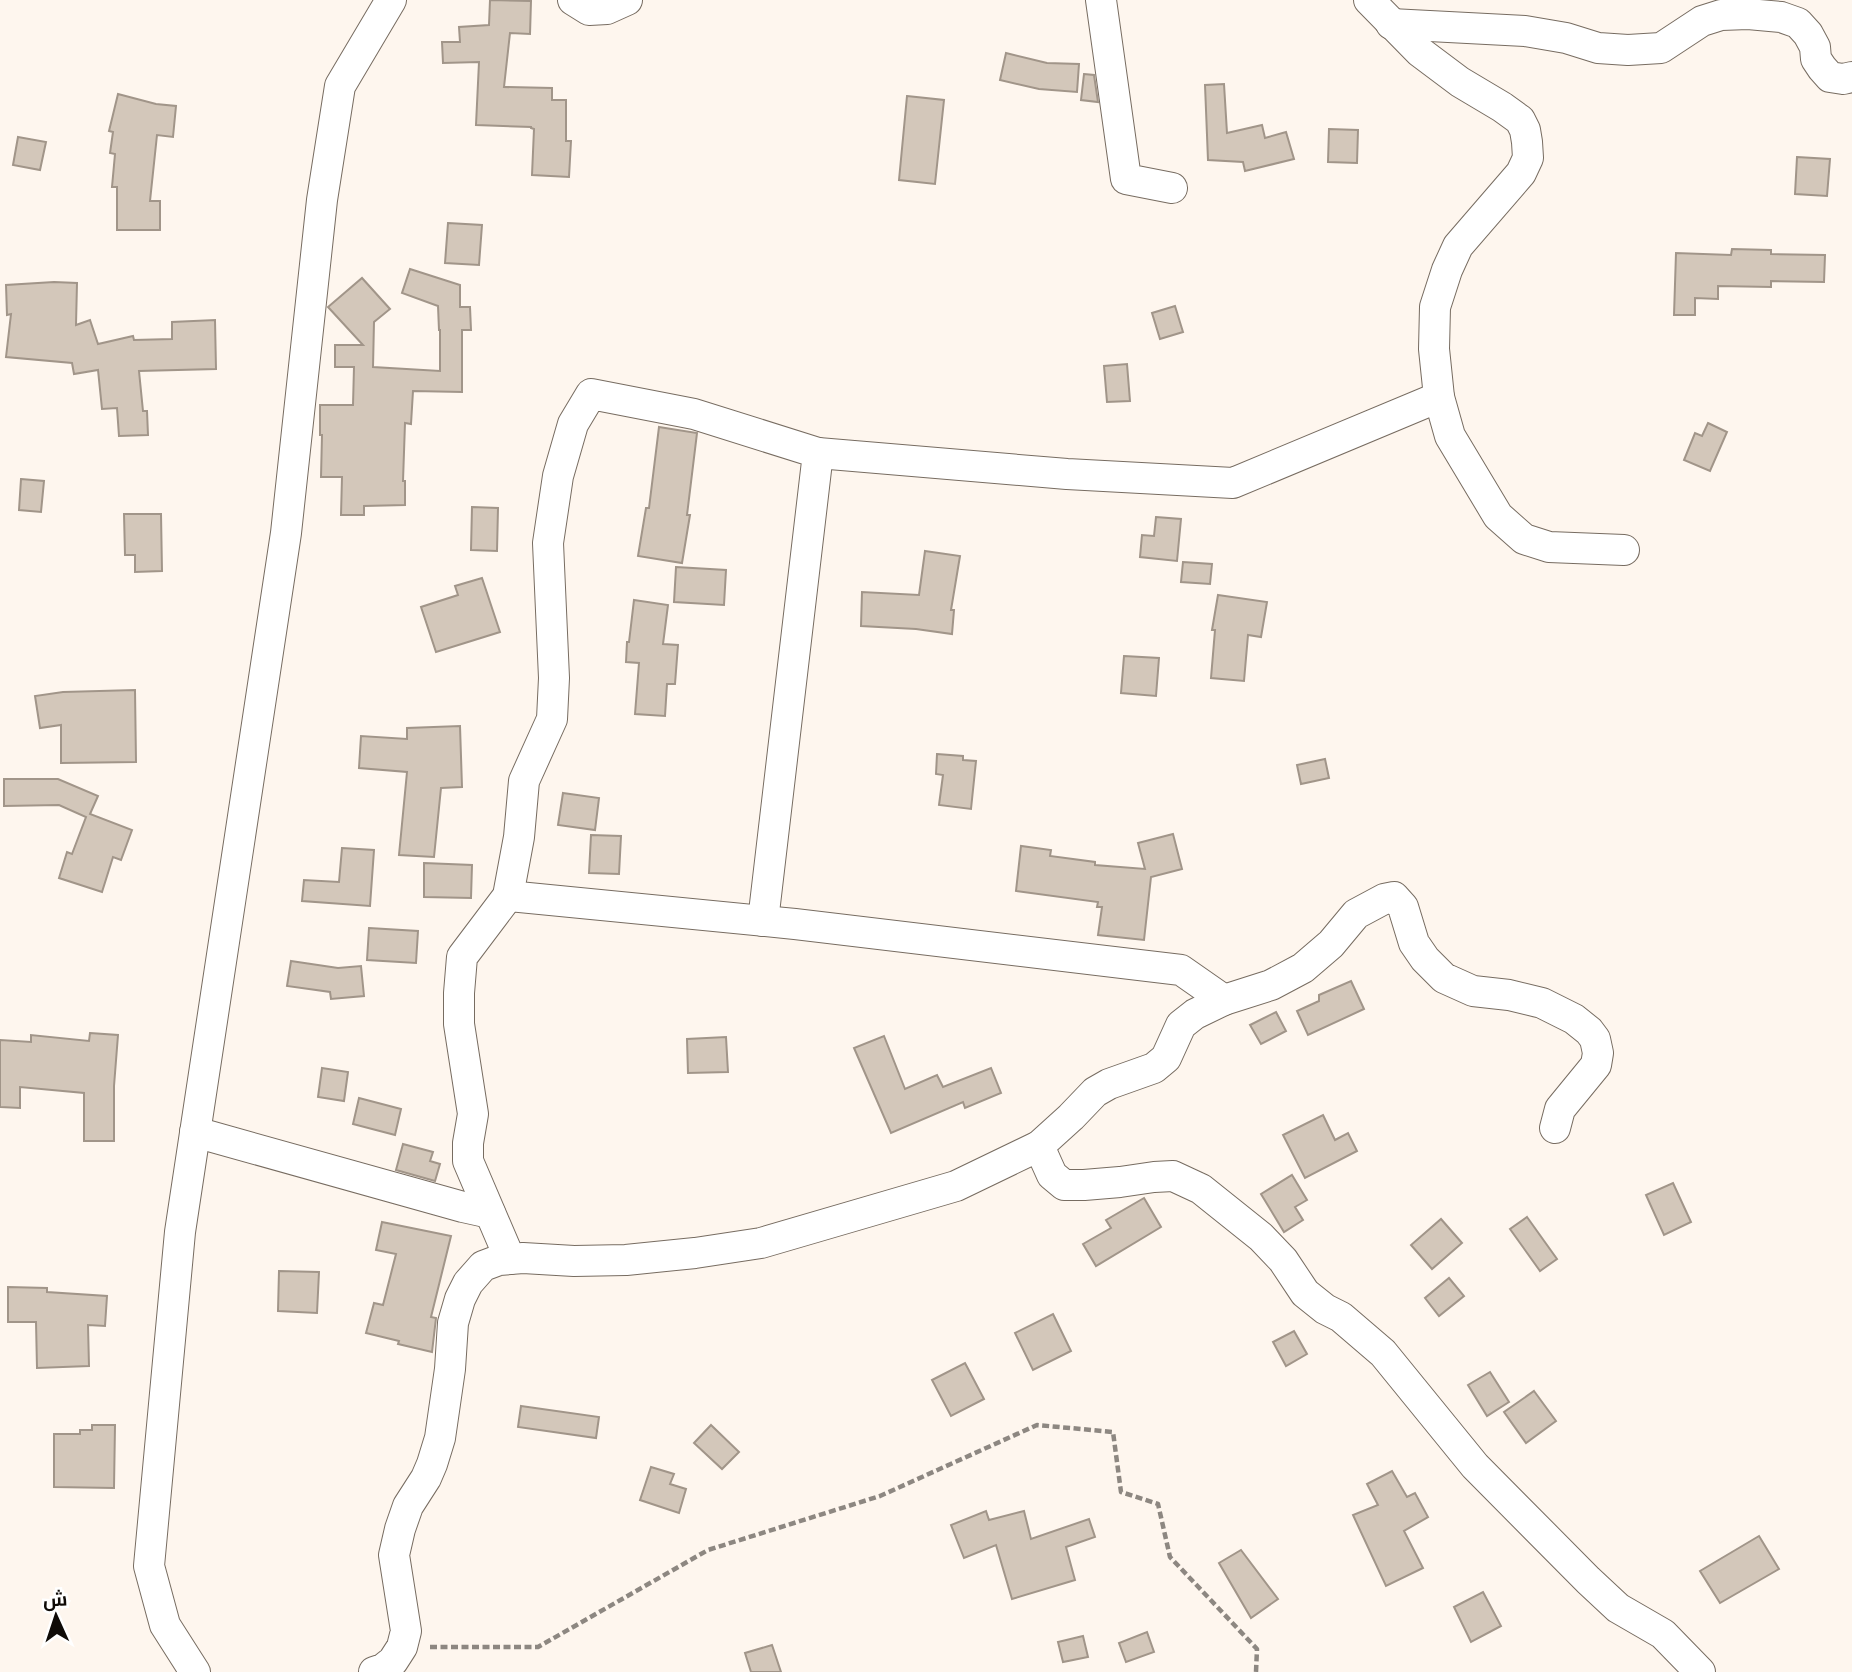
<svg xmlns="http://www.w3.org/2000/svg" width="1852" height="1672" viewBox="0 0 1852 1672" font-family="Montserrat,Cairo,sans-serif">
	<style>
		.building { fill: #d3c7ba; stroke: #a19589; stroke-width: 2 }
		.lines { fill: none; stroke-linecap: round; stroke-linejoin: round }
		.street-casing { stroke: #776c61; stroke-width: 32 }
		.path { stroke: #8d8781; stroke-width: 4.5; stroke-dasharray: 7 3.5; stroke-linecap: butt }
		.street { stroke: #fff; stroke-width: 30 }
	</style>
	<rect width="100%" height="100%" fill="#fef6ee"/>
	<!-- building -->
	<g class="building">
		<polygon points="490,0 531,1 530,34 510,33 504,87 552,88 552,100 566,100 566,141 571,141 569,177 532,175 534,129 531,128 531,127 476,125 479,62 443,63 442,42 460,42 459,27 489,25"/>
		<polygon points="1006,53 1047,63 1079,64 1077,92 1039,89 1000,80"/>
		<polygon points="1084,74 1094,75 1098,102 1081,100"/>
		<polygon points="1224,84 1227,133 1262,125 1265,138 1286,132 1294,159 1245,171 1243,162 1208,160 1205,85"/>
		<polygon points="118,94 156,104 176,106 173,137 157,135 150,201 160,201 160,230 117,230 117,187 112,187 115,154 110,153 113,132 109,131"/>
		<polygon points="907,96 944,100 935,184 899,180"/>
		<polygon points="1329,129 1358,130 1357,163 1328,162"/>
		<polygon points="18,137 46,142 40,170 13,165"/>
		<polygon points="1797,157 1830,159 1827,196 1795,194"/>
		<polygon points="448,223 482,225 479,265 445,263"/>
		<polygon points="1732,249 1771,250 1771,254 1825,255 1824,282 1771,281 1771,287 1718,286 1718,299 1695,298 1695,315 1674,315 1676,253 1731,255"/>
		<polygon points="410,269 460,285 460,307 470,307 471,330 462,330 462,392 413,391 411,424 405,423 403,481 405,481 405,505 364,506 364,515 341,515 342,477 321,477 322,435 320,435 320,405 353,405 354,367 335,367 335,345 363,345 328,307 362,278 390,309 374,322 373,367 440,371 440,330 439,330 438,306 402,293"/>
		<polygon points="54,282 77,283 76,325 90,320 98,344 133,336 134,340 172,339 172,322 215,320 216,369 139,371 143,411 147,411 148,435 119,436 117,408 102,409 98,370 74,374 72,363 6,357 11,314 7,315 6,285"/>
		<polygon points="1175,306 1183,332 1160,339 1152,313"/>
		<polygon points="1127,364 1130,401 1107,402 1104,366"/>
		<polygon points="1708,423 1727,432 1710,471 1684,460 1695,433 1702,436"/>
		<polygon points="659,427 697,433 687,515 690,515 682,563 638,556 646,508 649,508"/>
		<polygon points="21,479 44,481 41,512 19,510"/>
		<polygon points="472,507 498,508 497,551 471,550"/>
		<polygon points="124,514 161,514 162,571 135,572 135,555 125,555"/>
		<polygon points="1156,517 1181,519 1177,561 1140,557 1142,535 1154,536"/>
		<polygon points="925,551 960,556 951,610 954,610 952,634 916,629 861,626 862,592 919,595"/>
		<polygon points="1183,562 1212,564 1210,584 1181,582"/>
		<polygon points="676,567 726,570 724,605 674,602"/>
		<polygon points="482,578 500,632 436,652 421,607 458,595 455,586"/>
		<polygon points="1218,595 1267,602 1261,637 1248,635 1244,681 1211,678 1215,630 1212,630"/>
		<polygon points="634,600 668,605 663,644 678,645 675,684 667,684 665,716 635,714 639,663 626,662 627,642 629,642"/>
		<polygon points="1124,656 1159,658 1156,696 1121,693"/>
		<polygon points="135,690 136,762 61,763 61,725 40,728 35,696 63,692"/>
		<polygon points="460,726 462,787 441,788 434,857 399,855 407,772 359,768 361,736 407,739 407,728"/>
		<polygon points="937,754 963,756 963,760 976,761 971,809 939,805 943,775 936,774"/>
		<polygon points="1325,759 1329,778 1301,784 1297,765"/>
		<polygon points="4,779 58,779 98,796 90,814 132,830 121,860 113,857 102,892 59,878 67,852 72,854 86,817 59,805 4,806"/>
		<polygon points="563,793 599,798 595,830 558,825"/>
		<polygon points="1173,834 1182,869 1151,877 1144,940 1098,935 1102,907 1097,907 1098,902 1016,891 1021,846 1051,850 1050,856 1095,862 1095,865 1145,869 1138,843"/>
		<polygon points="591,835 621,836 619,874 589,873"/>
		<polygon points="342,848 374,850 370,906 302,901 304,880 339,882"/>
		<polygon points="424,863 472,865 471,898 424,897"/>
		<polygon points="369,928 418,931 416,963 367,960"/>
		<polygon points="291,961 338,968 361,966 364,996 331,999 330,992 287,986"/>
		<polygon points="1351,981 1364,1009 1308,1035 1297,1011 1319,1001 1319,995"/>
		<polygon points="1276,1012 1286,1031 1261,1044 1250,1025"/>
		<polygon points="90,1033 118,1035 114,1086 114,1141 84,1141 84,1093 20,1087 20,1108 0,1107 0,1040 31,1042 31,1035 89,1041"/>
		<polygon points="884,1036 905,1089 937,1075 943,1087 991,1068 1001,1093 965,1108 963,1102 891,1133 854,1048"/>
		<polygon points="726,1037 728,1072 688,1073 687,1039"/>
		<polygon points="322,1068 348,1072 344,1101 318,1097"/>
		<polygon points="359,1098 401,1109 395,1135 353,1124"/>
		<polygon points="1323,1115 1335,1140 1348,1133 1357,1151 1305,1178 1283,1135"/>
		<polygon points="403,1144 433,1152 430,1161 440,1164 435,1181 396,1170"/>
		<polygon points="1292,1175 1307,1200 1295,1207 1303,1220 1284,1232 1261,1194"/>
		<polygon points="1673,1183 1691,1222 1664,1235 1646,1195"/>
		<polygon points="1144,1198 1161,1227 1096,1266 1083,1244 1111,1228 1106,1220"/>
		<polygon points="1527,1217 1557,1259 1540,1271 1510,1229"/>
		<polygon points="1441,1219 1462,1243 1432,1269 1411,1245"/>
		<polygon points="382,1222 451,1236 431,1317 436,1318 432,1352 398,1344 399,1341 366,1333 374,1303 383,1305 396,1254 376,1250"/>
		<polygon points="279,1271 319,1272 317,1313 278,1311"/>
		<polygon points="1449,1278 1464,1296 1439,1316 1425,1298"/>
		<polygon points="8,1287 47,1288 47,1292 107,1296 105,1326 88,1325 89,1366 37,1368 36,1322 8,1322"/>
		<polygon points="1053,1314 1071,1351 1033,1370 1015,1333"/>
		<polygon points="1294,1331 1307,1354 1286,1366 1273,1342"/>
		<polygon points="965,1363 984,1399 951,1416 932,1380"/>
		<polygon points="1490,1372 1509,1402 1487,1416 1468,1385"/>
		<polygon points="1534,1391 1556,1421 1526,1443 1504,1412"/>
		<polygon points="521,1406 599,1417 596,1438 518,1427"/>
		<polygon points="92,1425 115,1425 114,1488 54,1487 54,1434 80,1434 80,1430 92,1430"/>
		<polygon points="711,1425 739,1452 722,1469 694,1443"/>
		<polygon points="651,1467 674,1474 670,1484 686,1489 679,1513 640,1500"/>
		<polygon points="1392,1471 1407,1497 1415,1493 1428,1517 1404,1531 1423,1568 1386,1586 1353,1515 1378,1505 1367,1484"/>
		<polygon points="986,1511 989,1520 1024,1511 1031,1539 1089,1519 1095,1537 1066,1547 1075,1580 1012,1599 996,1545 964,1558 951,1525"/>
		<polygon points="1759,1536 1779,1569 1720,1603 1700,1571"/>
		<polygon points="1241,1550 1278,1599 1251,1618 1219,1563"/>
		<polygon points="1483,1592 1501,1626 1471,1642 1454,1607"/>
		<polygon points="1147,1632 1154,1652 1126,1662 1119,1643"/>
		<polygon points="1083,1636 1088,1657 1063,1662 1058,1642"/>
		<polygon points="772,1645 781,1672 751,1672 745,1653"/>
	</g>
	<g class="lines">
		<defs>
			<g id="street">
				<polyline points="573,0 589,10 607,9 627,0"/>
				<polyline points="1101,0 1126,179 1172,188"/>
				<polyline points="1369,0 1420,52 1460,82 1502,107 1520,120 1525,130 1527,142 1528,158 1521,173 1458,246 1447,270 1435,307 1434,349 1439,397 1450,436 1498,516 1524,539 1549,547 1624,550"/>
				<polyline points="1391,24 1525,31 1566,38 1598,48 1628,50 1661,48 1702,21 1721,15 1748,14 1781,17 1798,23 1808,34 1815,47 1816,59 1822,68 1830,77 1843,79 1852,77"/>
				<polyline points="818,453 1067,474 1233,483 1439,397"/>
				<polyline points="508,896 795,924 1181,970 1224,1000"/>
				<polyline points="195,1132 463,1207 490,1213"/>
				<polyline points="1039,1146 1052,1175 1064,1185 1084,1185 1120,1182 1154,1177 1173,1176 1201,1189 1261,1237 1283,1260 1305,1293 1325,1309 1341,1317 1383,1353 1475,1466 1588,1580 1618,1608 1663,1634 1700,1672"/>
				<polyline points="510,1259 468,1161 468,1143 473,1114 459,1024 459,993 462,957 508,896 519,837 524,781 552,719 554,678 548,543 558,476 573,424 591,394 694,414 818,453 763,921"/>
				<polyline points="195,1672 165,1625 149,1566 180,1232 286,533 322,200 340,86 391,0"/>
				<polyline points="374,1672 383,1669 393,1661 402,1647 406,1631 394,1555 400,1529 408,1506 426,1478 432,1464 440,1438 450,1369 453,1323 460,1299 468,1283 483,1266 499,1260 523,1258 574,1261 626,1260 695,1253 761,1243 956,1186 1039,1146 1071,1117 1095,1092 1109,1084 1154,1068 1166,1058 1181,1025 1195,1014 1224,1000 1271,985 1303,968 1331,944 1356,914 1384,899 1394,897 1403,907 1414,943 1425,959 1444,978 1473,991 1509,995 1542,1003 1574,1019 1589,1031 1595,1039 1598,1053 1596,1065 1560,1109 1555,1128"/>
			</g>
		</defs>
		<!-- street casing -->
		<use href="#street" class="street-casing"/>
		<!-- path -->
		<polyline class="path" points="430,1647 538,1647 708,1550 880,1496 1037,1425 1113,1432 1121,1492 1158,1504 1170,1557 1257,1649 1256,1672"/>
		<!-- street -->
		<use href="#street" class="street"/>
	</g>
	<!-- north arrow -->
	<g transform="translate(56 1616) rotate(357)" stroke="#ffffff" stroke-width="5" paint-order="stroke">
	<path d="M0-5L12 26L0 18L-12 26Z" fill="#0f0b07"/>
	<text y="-10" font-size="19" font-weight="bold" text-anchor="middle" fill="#0f0b07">ش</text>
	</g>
</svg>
